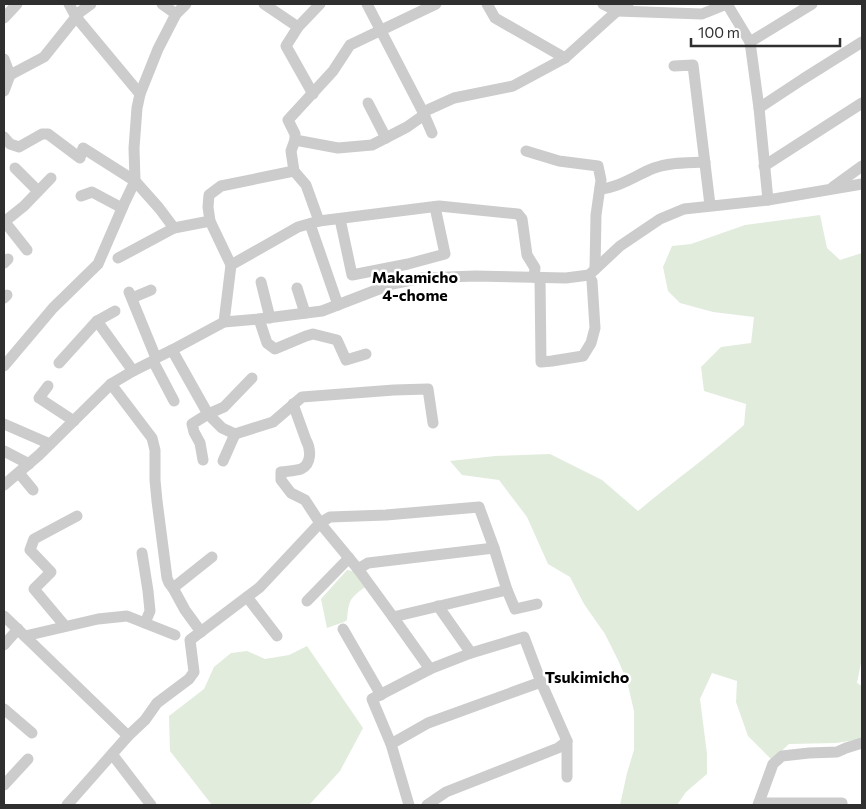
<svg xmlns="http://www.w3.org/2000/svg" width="866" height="809" viewBox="0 0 866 809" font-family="Commissioner,sans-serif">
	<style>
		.green { fill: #e1ecdd }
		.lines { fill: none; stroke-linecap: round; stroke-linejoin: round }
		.minor { stroke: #ccc; stroke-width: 11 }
		.labels { text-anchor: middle; stroke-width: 5; stroke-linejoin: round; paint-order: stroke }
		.neighbourhood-label { font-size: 16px; font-weight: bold; fill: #000; stroke: #fff }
	</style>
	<rect width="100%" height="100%" fill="#fff"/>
	<!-- green -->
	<g class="green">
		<path d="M820,215L827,248L840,260L862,253V658L857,683L862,686V739L836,743L789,744L772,760L748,736L736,702L737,681L712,673L700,699L707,754V774L686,792L677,805H620L627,773L634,750V711L627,681L618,660L605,634L584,604L570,577L548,564L527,517L499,480L462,475L450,461L495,456L550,454L602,480L638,511C673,482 710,455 744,425L746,404L704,391L701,367L721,347L751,343L754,317L713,312L680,303L668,291L663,267L672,246L691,244L745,225Z"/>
		<path d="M347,570L353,571L365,587C349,599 349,600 347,620L344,622L327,628L321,599Z"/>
		<polygon points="307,646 363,728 340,771 309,805 212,805 170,751 169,716 204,689 214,667 231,653 247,651 265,659 289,655"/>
	</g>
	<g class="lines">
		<!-- minor -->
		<g class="minor">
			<polyline points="69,4 76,17 140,94"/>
			<polyline points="162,4 176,14"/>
			<polyline points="264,4 298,27 320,4"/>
			<polyline points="367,4 423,112 432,133"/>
			<polyline points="487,4 495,18 565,58"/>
			<polyline points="603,4 617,11 702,14 727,4"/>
			<polyline points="727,4 750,42 759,108 768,200"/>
			<polyline points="4,18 17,4"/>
			<polyline points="298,27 286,46 313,94"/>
			<polyline points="750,42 812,4"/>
			<polyline points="4,59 10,75 4,91"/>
			<polyline points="674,66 693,65 710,205"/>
			<polyline points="10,75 44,57 80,12 91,4"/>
			<polyline points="368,103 386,138"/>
			<polyline points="759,108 803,79 862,42"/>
			<polyline points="423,112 454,98 513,86 565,58 617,11 628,4"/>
			<polyline points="4,137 10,144 19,147 42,134 48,134 80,158 83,148 135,181 159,208 174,228"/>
			<polyline points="295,140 338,148 372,145 407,127 424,115"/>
			<polyline points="526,151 559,161 598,166 601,180 596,215 595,269"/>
			<polyline points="764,166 862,103"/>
			<polyline points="15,168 38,191"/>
			<polyline points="833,187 862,166"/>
			<path d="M600,189C619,188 636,175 654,168C670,162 688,163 705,162"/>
			<polyline points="81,196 92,192 122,208"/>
			<polyline points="340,219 352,275 408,264 445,254 435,207"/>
			<polyline points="4,221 27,250"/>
			<polyline points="319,221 306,185 294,171 291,151 295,140 295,134 288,120 333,71 350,45 436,4"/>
			<polyline points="4,222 24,206 51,178"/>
			<polyline points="310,224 338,305"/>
			<polyline points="118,258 174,228 210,221"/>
			<polyline points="4,263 8,259"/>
			<polyline points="231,265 210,221 208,207 209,195 221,186 294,171"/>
			<polyline points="540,278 541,362 552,361 583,356 591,343 595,328 592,281"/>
			<polyline points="261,282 270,318"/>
			<polyline points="297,288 305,313"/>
			<polyline points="129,292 156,358"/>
			<polyline points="4,298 7,295"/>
			<polyline points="132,298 151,290"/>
			<polyline points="259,319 267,343 275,349 306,336 313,334 337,340 346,360 366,354"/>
			<polyline points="97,321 133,371"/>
			<polyline points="224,322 231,265 298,227 319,221 439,206 518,214 522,219 527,255 535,268 534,277"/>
			<polyline points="172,350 208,414 222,428 235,434 273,422 302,397 394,390 428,389 433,423"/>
			<polyline points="153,361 174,401"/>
			<polyline points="59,363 97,321 115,311"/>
			<polyline points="4,366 53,308 98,264 124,204 135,181 134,148 137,108 140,94 158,49 176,14 186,4"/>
			<polyline points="111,384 152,438 155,450 155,480 157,501 167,578 169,583 173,588 185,610 201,632"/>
			<polyline points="48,386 39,398 74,421"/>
			<path d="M293,404L306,440C311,449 312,464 301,469C295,471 287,471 281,472V480L291,493L305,500L320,523L358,569L368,563L494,548"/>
			<polyline points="4,424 50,444"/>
			<polyline points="4,451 29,464"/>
			<polyline points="203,460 200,443 194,432 192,424 208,414 224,407 252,378"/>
			<polyline points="223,461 235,434"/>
			<polyline points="19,473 33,490"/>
			<polyline points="4,485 39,455 111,384 133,371 153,361 156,358 172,350 224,322 259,319 322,311 392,284 422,278 475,276 566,278 589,275 620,246 660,219 684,209 768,200 862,184"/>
			<polyline points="142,553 148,591 150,611 145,623"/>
			<polyline points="173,588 212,557"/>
			<polyline points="507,590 515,609 537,604"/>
			<polyline points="247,597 277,636"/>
			<polyline points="307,601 349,558"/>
			<polyline points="4,616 128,736"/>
			<polyline points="393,617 430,669"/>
			<polyline points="65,626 34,589 51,572 30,550 34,539 77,516"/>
			<polyline points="343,629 381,695"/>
			<polyline points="25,636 98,619 127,616 175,635"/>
			<polyline points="4,645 18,629"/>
			<polyline points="4,709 32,733"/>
			<polyline points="391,744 372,699 430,669 471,653"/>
			<polyline points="112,754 151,805"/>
			<polyline points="567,777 567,741"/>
			<polyline points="4,785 28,759"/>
			<polyline points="759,803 842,803 842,805"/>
			<polyline points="67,805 128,736 145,720 157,703 189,679 194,672 190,640 260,587 320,523 330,517 386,515 479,507 494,548 507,590 393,617 358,569"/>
			<polyline points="409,805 391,744 428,723 541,682 524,637 471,653 438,606"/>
			<polyline points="427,805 446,792 558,748 567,741 541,682"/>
			<polyline points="758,805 773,764 782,756 809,753 837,752 846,748 862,743"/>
		</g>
	</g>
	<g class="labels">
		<!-- neighbourhood labels -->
		<g class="neighbourhood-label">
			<text x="415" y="283">Makamicho<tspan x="415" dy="18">4-chome</tspan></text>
			<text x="587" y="683">Tsukimicho</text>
		</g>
	</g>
	<!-- border -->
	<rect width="866" height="809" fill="none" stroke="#2f2f2f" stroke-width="10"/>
	<!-- scale -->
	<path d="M691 38v8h149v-8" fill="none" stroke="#2f2f2f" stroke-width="2.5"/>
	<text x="698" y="38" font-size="15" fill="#2f2f2f" stroke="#ffffff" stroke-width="4" paint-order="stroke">100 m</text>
</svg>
